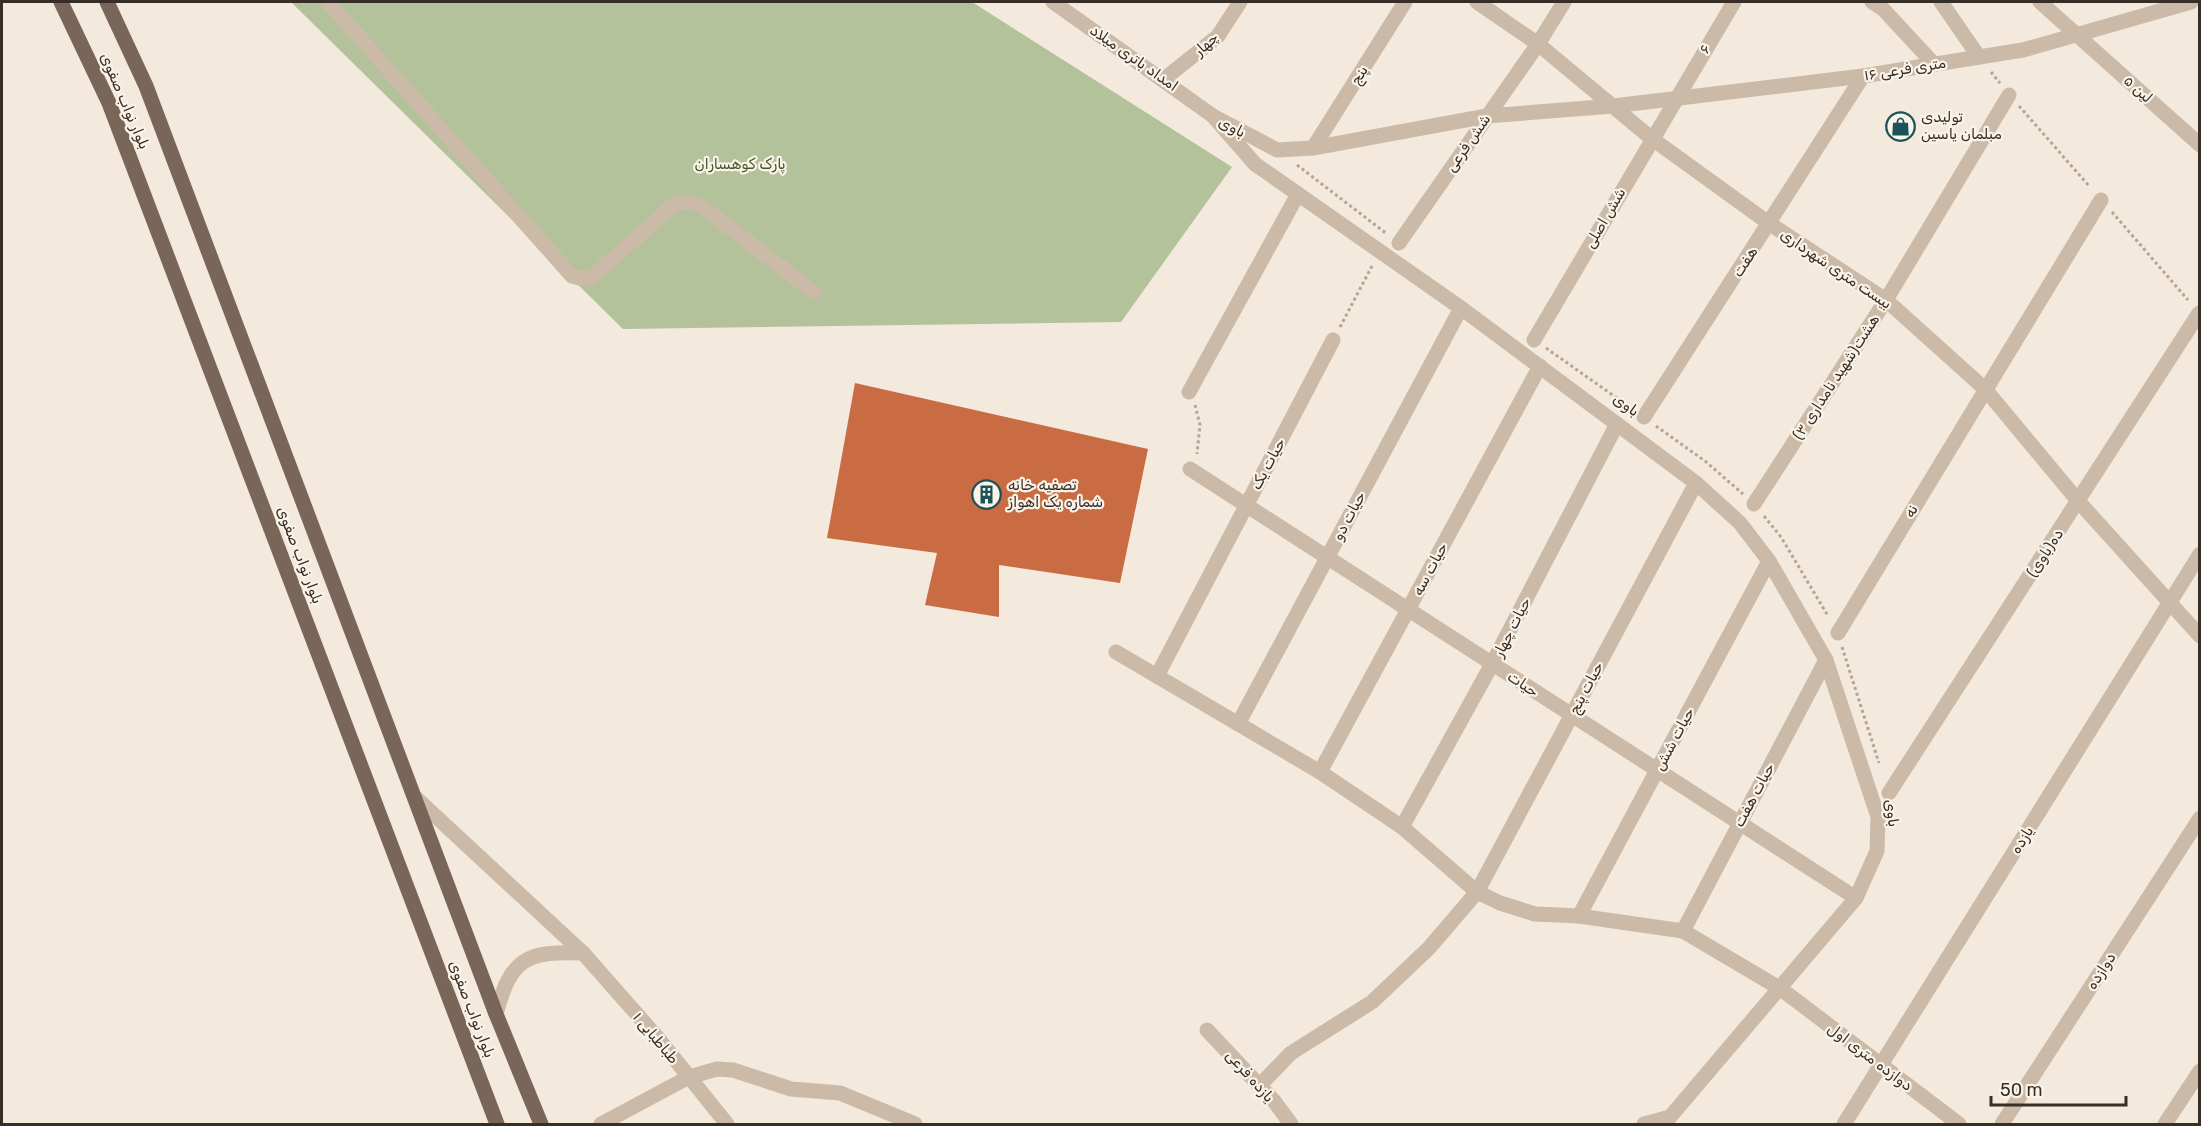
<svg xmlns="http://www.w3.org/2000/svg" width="2201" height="1126" viewBox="0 0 2201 1126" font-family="Rubik,'Noto Sans Arabic',sans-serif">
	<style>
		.park { fill: #b3c29b }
		.building { fill: #c96c44 }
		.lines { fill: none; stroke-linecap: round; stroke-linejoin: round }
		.path { stroke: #b7a491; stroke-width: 3; stroke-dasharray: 3 3; stroke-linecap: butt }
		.minor { stroke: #cbbaa7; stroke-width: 15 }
		.major { stroke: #7a6659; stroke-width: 15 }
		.labels { text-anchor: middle; stroke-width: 4.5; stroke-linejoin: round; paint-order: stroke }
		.street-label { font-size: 15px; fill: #372e28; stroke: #faf3e8 }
		.poi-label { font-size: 15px; fill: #372e28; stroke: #faf3e8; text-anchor: start }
		.park-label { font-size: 15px; fill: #44562b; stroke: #faf3e8 }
	</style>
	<rect width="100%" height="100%" fill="#f3e9dc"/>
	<!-- park -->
	<polygon class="park" points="291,2 972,2 1232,167 1121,322 623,329"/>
	<!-- building -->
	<polygon class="building" points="855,383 1148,449 1120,583 999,565 999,617 925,605 937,553 827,538"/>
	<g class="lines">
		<!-- path -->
		<g class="path">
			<polyline points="1991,72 2000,83"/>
			<polyline points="2019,106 2090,187"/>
			<polyline points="1297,165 1387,234"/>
			<polyline points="2112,212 2188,300"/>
			<polyline points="1340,327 1372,266"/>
			<polyline points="1546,348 1631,408"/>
			<polyline points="1195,405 1200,425 1197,454"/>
			<polyline points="1656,426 1705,461 1743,494"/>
			<polyline points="1764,516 1781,537 1828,616"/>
			<polyline points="1842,647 1879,763"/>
		</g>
		<!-- minor -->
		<g class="minor">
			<path d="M328,2L572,276L583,279L593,276L670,208C682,200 688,201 701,206L814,292"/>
			<polyline points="1053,2 1213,116 1277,150 1313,148 1487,116 1613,106 1863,76 1979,57 2023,50 2191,2"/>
			<polyline points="1477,2 1538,44 1651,138 1770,224 1886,300 1985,389 2079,502 2200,636"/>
			<polyline points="1872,2 1883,9 1934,64"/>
			<polyline points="1941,2 1979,57"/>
			<polyline points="2040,2 2200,145"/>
			<polyline points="1164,79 1218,36 1240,2"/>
			<polyline points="1213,116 1255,164 1461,308 1696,483 1740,523 1769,561 1826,660 1878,817 1877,851 1856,898 1670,1117 1644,1124"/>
			<polyline points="1313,148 1405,2"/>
			<polyline points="1399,243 1538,44 1564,2"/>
			<polyline points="1534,340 1734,2"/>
			<polyline points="1189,392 1298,194"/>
			<polyline points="1644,417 1863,76"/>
			<polyline points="1190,469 1856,898"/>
			<polyline points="1754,504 1886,300 2009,95"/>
			<polyline points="1838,633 2101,200"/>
			<polyline points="1116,652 1320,772 1402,827 1477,892 1500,903 1535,914 1579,916 1683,931 1781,989 1959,1124"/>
			<polyline points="1157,676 1333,340"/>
			<polyline points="1238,724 1461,308"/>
			<polyline points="1320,772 1540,366"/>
			<polyline points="1889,793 2199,313"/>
			<polyline points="416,798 583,953 657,1037 727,1124"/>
			<polyline points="1402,827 1492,664 1617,424"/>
			<polyline points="1579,916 1769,561"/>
			<polyline points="1683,931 1826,660"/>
			<path d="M496,1014C511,958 526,951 583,953"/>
			<polyline points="1207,1030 1274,1101 1291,1124"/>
			<polyline points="1260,1085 1291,1053 1372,1002 1429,948 1477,892 1696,483"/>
			<polyline points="601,1124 689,1077 717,1069 733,1070 791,1089 840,1093 915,1124"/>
			<polyline points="1844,1124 2200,554"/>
			<polyline points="2002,1124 2200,818"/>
			<polyline points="2165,1124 2200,1071"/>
		</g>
		<!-- major -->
		<g class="major">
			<polyline points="61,2 109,103 497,1124"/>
			<polyline points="107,2 146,86 496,1014 541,1124"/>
		</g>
	</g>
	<!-- icons -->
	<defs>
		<symbol id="shop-ring" viewBox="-11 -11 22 22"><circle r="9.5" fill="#faf3e8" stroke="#1c525a" stroke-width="1.5"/><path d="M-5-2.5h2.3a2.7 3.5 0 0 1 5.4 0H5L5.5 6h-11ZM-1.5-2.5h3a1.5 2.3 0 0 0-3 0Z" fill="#1c525a"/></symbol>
		<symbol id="building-ring" viewBox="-11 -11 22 22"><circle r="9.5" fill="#faf3e8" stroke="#1c525a" stroke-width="1.5"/><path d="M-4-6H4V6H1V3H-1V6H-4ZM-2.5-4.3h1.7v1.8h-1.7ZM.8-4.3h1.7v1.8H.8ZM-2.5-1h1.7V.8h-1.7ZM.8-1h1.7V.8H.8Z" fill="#1c525a"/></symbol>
	</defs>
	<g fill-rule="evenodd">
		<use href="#shop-ring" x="1884" y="110" width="33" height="33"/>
		<use href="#building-ring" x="970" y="478" width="33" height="33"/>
	</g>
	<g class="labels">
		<!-- street labels -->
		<g class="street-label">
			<text transform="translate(1206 44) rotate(-42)" y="5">چهار</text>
			<text transform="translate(1705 49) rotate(-58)" y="5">۶</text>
			<text transform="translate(1134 58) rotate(35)" y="5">امداد باتری میلاد</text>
			<text transform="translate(1905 69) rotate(-9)" y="5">۱۶ متری فرعی</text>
			<text transform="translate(1359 75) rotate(-57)" y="5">پنج</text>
			<text transform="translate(2138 89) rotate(42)" y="5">لین ۵</text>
			<text transform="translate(125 101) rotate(67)" y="5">بلوار نواب صفوی</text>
			<text transform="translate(1232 127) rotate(27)" y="5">باوی</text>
			<text transform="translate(1468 143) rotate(-55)" y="5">شش فرعی</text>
			<text transform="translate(1605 218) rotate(-60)" y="5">شش اصلی</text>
			<text transform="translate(1745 262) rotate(-57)" y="5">هفت</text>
			<text transform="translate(1836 269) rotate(34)" y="5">بیست متری شهرداری</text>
			<text transform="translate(1836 377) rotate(-57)" y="5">هشت(شهید نامداری ۳)</text>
			<text transform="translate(1626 405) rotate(35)" y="5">باوی</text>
			<text transform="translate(1268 464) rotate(-62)" y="5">حیات یک</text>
			<text transform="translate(1911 511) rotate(-59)" y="5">نه</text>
			<text transform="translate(1349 516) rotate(-62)" y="5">حیات دو</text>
			<text transform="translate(2045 553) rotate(-57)" y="5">ده(باوی)</text>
			<text transform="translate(300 555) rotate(69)" y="5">بلوار نواب صفوی</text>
			<text transform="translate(1430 569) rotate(-62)" y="5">حیات سه</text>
			<text transform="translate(1512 627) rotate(-63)" y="5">حیات چهار</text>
			<text transform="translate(1523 684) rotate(33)" y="5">حیات</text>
			<text transform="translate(1586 688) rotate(-62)" y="5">حیات پنج</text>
			<text transform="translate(1674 739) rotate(-62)" y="5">حیات شش</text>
			<text transform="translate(1754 795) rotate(-62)" y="5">حیات هفت</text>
			<text transform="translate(1892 813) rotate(82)" y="5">باوی</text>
			<text transform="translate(2022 840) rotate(-58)" y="5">یازده</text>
			<text transform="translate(2101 971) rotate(-57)" y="5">دوازده</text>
			<text transform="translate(472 1009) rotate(69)" y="5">بلوار نواب صفوی</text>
			<text transform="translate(656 1038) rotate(50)" y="5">طباطبایی ۱</text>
			<text transform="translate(1870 1057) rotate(37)" y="5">دوازده متری اول</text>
			<text transform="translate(1250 1076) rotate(48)" y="5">یازده فرعی</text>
		</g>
		<!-- poi labels -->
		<g class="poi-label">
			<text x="1921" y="122">تولیدی<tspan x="1921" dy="17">مبلمان یاسین</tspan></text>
			<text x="1008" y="490">تصفیه خانه<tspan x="1008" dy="17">شماره یک اهواز</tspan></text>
		</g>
		<!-- park labels -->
		<g class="park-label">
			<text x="740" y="169">پارک کوهساران</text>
		</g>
	</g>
	<!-- border -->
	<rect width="2201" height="1126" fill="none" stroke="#372e28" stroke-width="6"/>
	<!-- scale -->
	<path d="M1991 1096v9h135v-9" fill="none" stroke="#372e28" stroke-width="3"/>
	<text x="2000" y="1096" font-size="18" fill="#372e28" stroke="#faf3e8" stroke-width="4.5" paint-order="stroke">50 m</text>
</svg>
